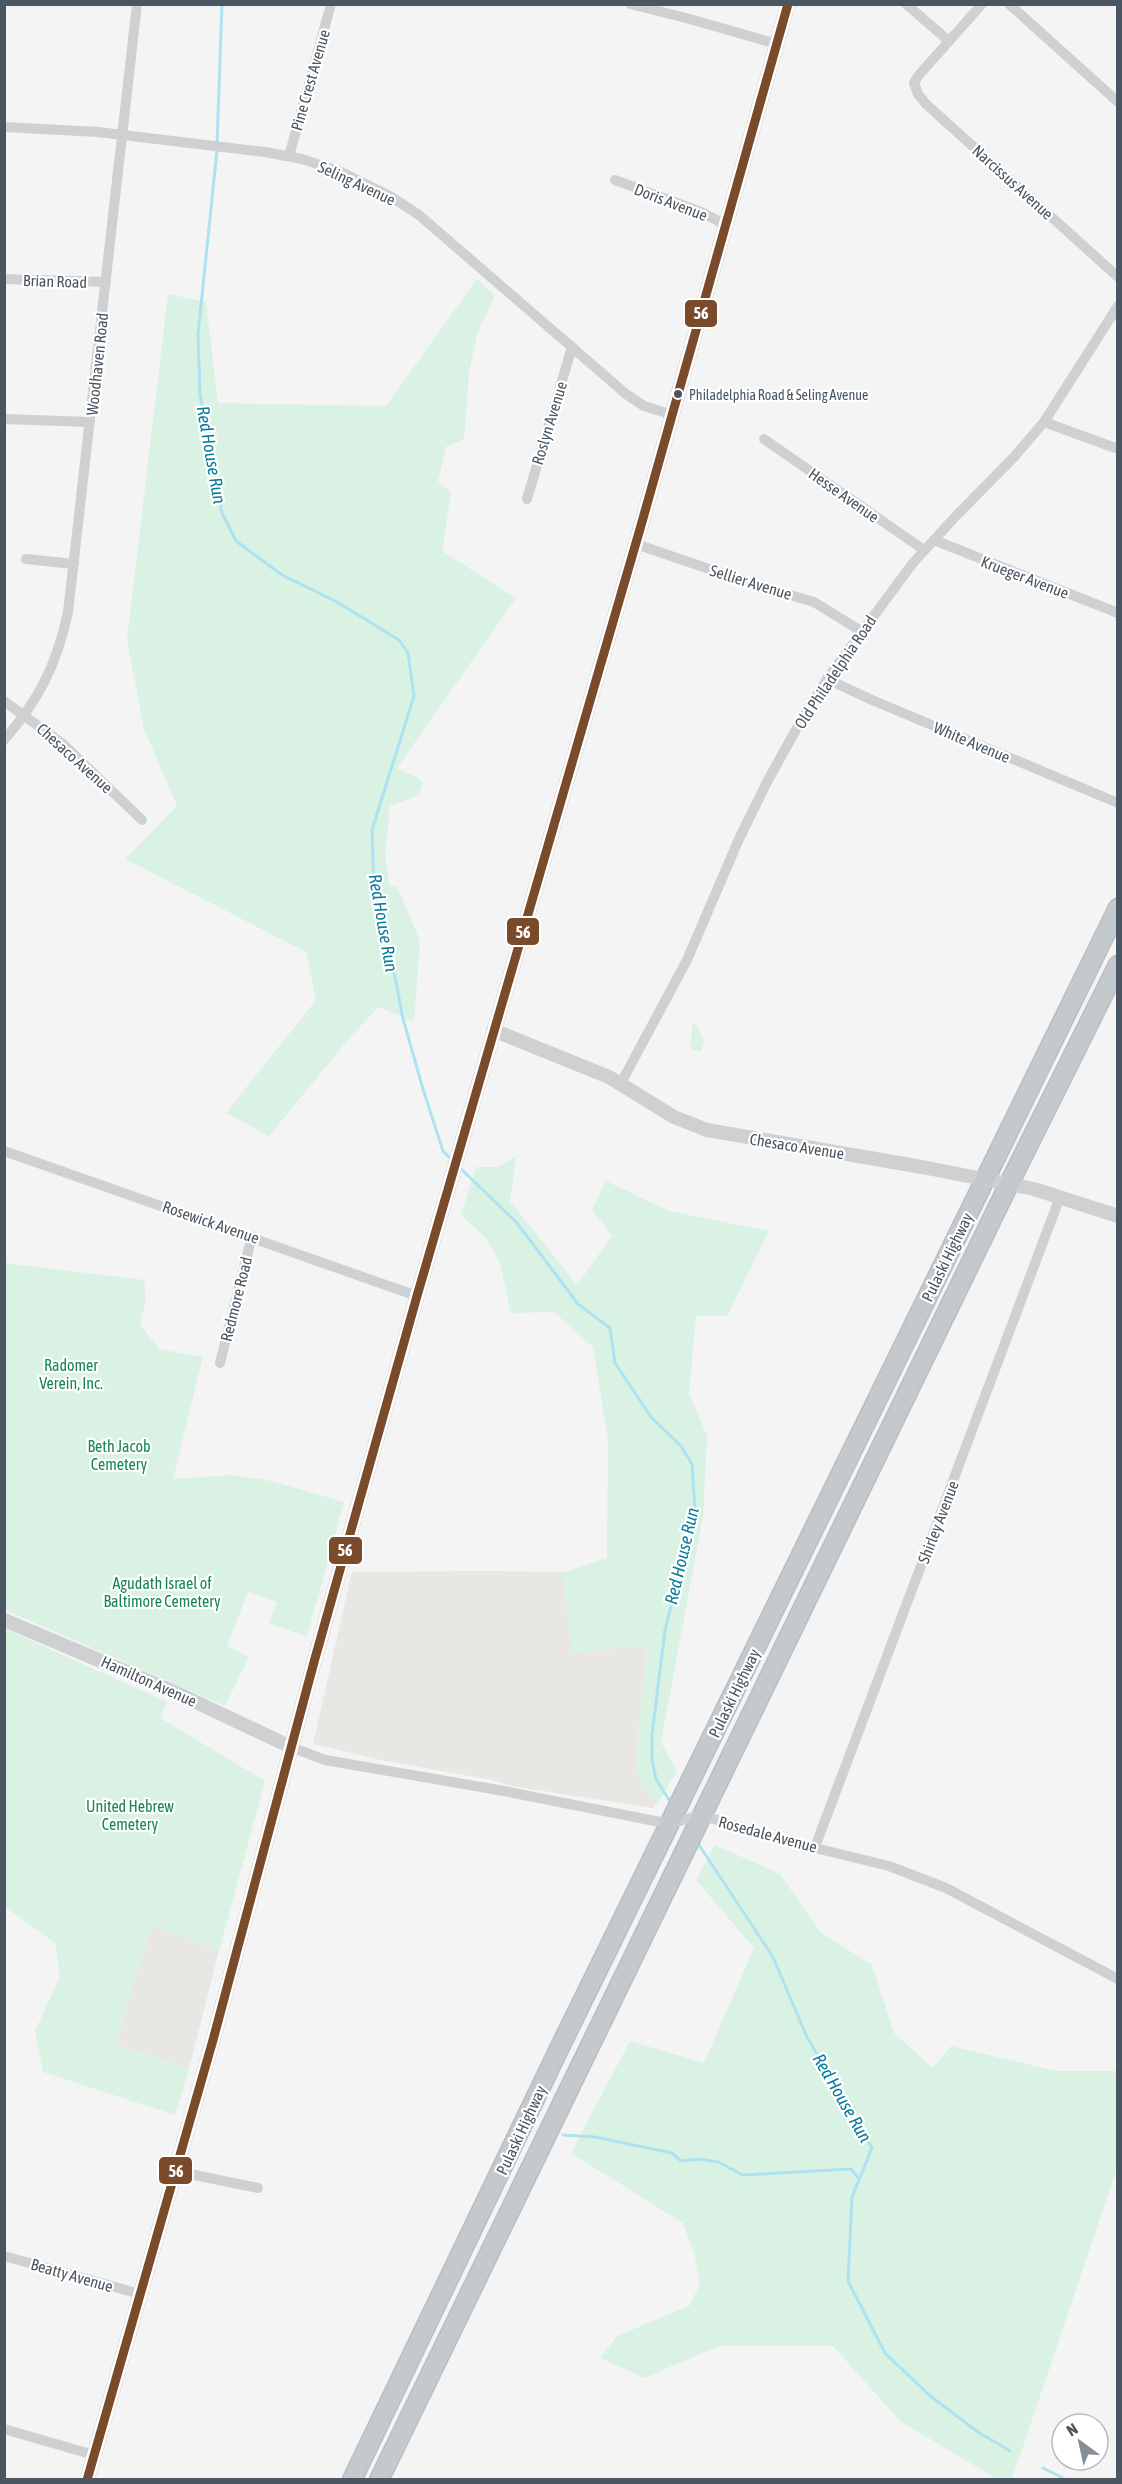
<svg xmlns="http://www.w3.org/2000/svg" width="1122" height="2484" viewBox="0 0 1122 2484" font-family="'Asap Condensed',sans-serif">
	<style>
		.commercial { fill: #e8e7e3 }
		.green { fill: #d9f2e3 }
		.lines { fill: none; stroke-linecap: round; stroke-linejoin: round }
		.stream { stroke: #aee2f0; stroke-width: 3 }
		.trunk-casing { stroke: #b9bec3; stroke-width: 21 }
		.minor { stroke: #ced0d2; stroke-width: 10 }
		.tertiary { stroke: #ced0d2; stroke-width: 14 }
		.secondary { stroke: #ced0d4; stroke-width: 15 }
		.trunk { stroke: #c4c9cd; stroke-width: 18 }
		.bus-1-casing { stroke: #fff; stroke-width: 14 }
		.bus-1 { stroke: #7a4b2a; stroke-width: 9 }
		.bus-dot { fill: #4a5661; stroke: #fff; stroke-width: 2 }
		.labels { text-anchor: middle; stroke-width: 4.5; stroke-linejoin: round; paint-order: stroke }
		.bus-label { font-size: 14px; fill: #4a5661; stroke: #fff; text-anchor: start }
		.street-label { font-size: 16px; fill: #4a5661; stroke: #fff }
		.park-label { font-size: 16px; fill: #17864f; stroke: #fff }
		.water-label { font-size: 18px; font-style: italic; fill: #0c7c9b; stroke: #fff }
		.line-badge { stroke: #fff; stroke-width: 2 }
		.badge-label { font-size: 16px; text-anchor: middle; font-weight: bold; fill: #fff }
	</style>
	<rect width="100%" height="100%" fill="#f4f4f4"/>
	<!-- commercial -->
	<g class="commercial">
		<polygon points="479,1571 564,1572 647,1645 636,1760 640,1778 656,1802 653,1808 512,1786 492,1780 381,1760 313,1744 352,1572"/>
		<polygon points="152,1924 219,1951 189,2069 115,2044"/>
	</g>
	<!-- green -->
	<g class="green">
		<polygon points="477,279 495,296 478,331 469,372 464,439 446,447 438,481 451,493 442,551 516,598 397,768 423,781 419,795 390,806 385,855 390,887 397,886 420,941 414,1022 379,1007 351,1036 269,1136 226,1113 316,1000 306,952 125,859 177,806 144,729 127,640 168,294 206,302 218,403 386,406"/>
		<polygon points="693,1024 697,1025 704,1041 701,1052 690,1048"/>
		<polygon points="516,1157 510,1201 577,1285 612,1236 592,1210 606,1181 669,1211 769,1231 727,1316 696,1316 689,1393 707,1436 703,1517 661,1742 677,1772 657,1804 640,1780 636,1761 647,1645 572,1653 562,1573 607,1558 608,1440 593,1347 554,1312 511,1313 500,1263 486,1238 461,1215 476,1167 497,1167"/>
		<polygon points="5,1263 144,1280 146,1299 140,1324 159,1349 203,1357 173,1479 233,1475 271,1481 344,1502 307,1637 269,1623 277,1602 248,1592 227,1646 249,1657 225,1706 5,1610"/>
		<polygon points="5,1629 167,1702 160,1718 265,1781 219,1951 152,1925 115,2044 189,2069 175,2115 43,2072 35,2031 60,1977 55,1943 5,1907"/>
		<polygon points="715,1845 780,1874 821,1933 872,1965 894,2033 933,2068 951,2046 1056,2071 1117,2071 1117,2168 1012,2479 997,2479 900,2421 833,2346 719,2346 644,2378 600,2358 617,2336 689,2306 700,2284 694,2253 683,2223 571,2153 630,2041 704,2063 754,1948 696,1880"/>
	</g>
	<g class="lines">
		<!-- stream -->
		<g class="stream">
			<polyline points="217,144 222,4"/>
			<polyline points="217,150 198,335 200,395 222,513 236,541 282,575 337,602 399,640 408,653 414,696 372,830 374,892 397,986 402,1015 423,1089 443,1151 451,1159"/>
			<polyline points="460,1168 517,1223 578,1304 610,1328 615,1363 651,1417 681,1446 692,1464 695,1510 665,1630 652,1735 652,1760 656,1779 671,1803"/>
			<polyline points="699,1845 773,1957 807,2037 872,2148 852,2197 848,2281 885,2353 929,2395 978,2432 1010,2451"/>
			<polyline points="563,2135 595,2137 672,2153 681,2161 700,2159 718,2162 743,2175 851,2169 859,2179"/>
			<polyline points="1043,2468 1067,2480"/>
		</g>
		<defs>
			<g id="trunk">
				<polyline points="352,2480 558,2051 1118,908"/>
				<polyline points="379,2480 1009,1184 1118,965"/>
			</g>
		</defs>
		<!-- trunk casing -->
		<use href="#trunk" class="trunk-casing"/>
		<!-- minor -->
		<g class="minor">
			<polyline points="630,4 686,18 777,44"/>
			<polyline points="906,4 949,41"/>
			<polyline points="982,4 918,76 914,83 918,94 926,104 1118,277"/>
			<polyline points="1009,4 1118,102"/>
			<polyline points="4,127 98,132 265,152 302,159 341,172 390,196 419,215 626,394 644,406 673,415"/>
			<polyline points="289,156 331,4"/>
			<polyline points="615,180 701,212 726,225"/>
			<polyline points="4,279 106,282"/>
			<polyline points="4,419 90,422"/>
			<polyline points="1044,422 1118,449"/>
			<polyline points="764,439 924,550"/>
			<polyline points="527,499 572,347"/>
			<polyline points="934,540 1118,613"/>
			<polyline points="636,544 750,583 814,602 861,631"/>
			<polyline points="26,559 74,564"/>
			<polyline points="827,679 872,700 1118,803"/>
			<polyline points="4,701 63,744 142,820"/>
			<path d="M4,740C39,700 57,664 68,612L137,4"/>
			<polyline points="621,1083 687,960 739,839 767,782 798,726 827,679 913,563 955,517 1014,457 1044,422 1118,306"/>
			<polyline points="4,1151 417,1296"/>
			<polyline points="220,1363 252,1236"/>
			<polyline points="291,1747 325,1760 504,1791 670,1824 701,1815 774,1838 889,1866 946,1888 1118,1979"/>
			<polyline points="815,1847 1060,1197"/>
			<polyline points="175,2171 258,2188"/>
			<polyline points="4,2256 140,2294"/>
			<polyline points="4,2429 94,2455"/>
		</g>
		<!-- tertiary -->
		<g class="tertiary">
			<polyline points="493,1030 609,1077 674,1117 707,1130 922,1167 1034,1189 1118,1216"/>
			<polyline points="4,1620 179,1694 291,1747"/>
		</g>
		<!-- secondary -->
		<polyline class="secondary" points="87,2480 213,2040 314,1662 417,1296 640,529 788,4"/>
		<!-- trunk -->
		<use href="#trunk" class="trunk"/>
		<defs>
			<polyline id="bus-1" points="87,2480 213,2040 314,1662 417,1296 640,529 788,4"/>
		</defs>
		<!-- bus-1 casing -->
		<use href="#bus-1" class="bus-1-casing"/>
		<!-- bus-1 -->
		<use href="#bus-1" class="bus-1"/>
	</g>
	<!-- markers -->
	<circle class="bus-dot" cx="678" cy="394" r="5"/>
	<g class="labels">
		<!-- bus labels -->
		<g class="bus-label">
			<text x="689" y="400">Philadelphia Road &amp; Seling Avenue</text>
		</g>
		<!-- street labels -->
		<g class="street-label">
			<text transform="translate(310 80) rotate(-74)" y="6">Pine Crest Avenue</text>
			<text transform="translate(1013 182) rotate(42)" y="6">Narcissus Avenue</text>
			<text transform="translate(357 183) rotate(25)" y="6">Seling Avenue</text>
			<text transform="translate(671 202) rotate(21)" y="6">Doris Avenue</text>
			<text transform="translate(55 281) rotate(2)" y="6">Brian Road</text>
			<text transform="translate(97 364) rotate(-84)" y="6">Woodhaven Road</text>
			<text transform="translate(549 423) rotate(-73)" y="6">Roslyn Avenue</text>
			<text transform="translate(844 495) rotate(35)" y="6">Hesse Avenue</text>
			<text transform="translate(1025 577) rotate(21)" y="6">Krueger Avenue</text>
			<text transform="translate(751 582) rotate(17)" y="6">Sellier Avenue</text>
			<text transform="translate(835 672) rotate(-56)" y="6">Old Philadelphia Road</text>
			<text transform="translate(972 742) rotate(23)" y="6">White Avenue</text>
			<text transform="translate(75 758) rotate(42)" y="6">Chesaco Avenue</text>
			<text transform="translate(797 1146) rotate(9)" y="6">Chesaco Avenue</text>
			<text transform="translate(211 1222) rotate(19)" y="6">Rosewick Avenue</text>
			<text transform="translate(947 1257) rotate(-64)" y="6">Pulaski Highway</text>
			<text transform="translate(236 1299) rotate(-76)" y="6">Redmore Road</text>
			<text transform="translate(938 1522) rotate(-69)" y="6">Shirley Avenue</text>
			<text transform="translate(149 1681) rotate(24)" y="6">Hamilton Avenue</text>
			<text transform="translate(734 1693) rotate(-64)" y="6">Pulaski Highway</text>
			<text transform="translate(768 1834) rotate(15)" y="6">Rosedale Avenue</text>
			<text transform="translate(521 2130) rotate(-65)" y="6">Pulaski Highway</text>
			<text transform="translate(72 2275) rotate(16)" y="6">Beatty Avenue</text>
		</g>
		<!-- park labels -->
		<g class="park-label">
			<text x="71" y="1371">Radomer<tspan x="71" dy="18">Verein, Inc.</tspan></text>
			<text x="119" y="1452">Beth Jacob<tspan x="119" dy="18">Cemetery</tspan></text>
			<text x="162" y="1589">Agudath Israel of<tspan x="162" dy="18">Baltimore Cemetery</tspan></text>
			<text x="130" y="1812">United Hebrew<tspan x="130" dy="18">Cemetery</tspan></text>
		</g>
		<!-- water labels -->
		<g class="water-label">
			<text transform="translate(211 455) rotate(80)" y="6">Red House Run</text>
			<text transform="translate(383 923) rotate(80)" y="6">Red House Run</text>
			<text transform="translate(682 1556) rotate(-77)" y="6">Red House Run</text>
			<text transform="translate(842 2098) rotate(60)" y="6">Red House Run</text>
		</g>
	</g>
	<g class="line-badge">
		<rect x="684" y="299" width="34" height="29" rx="6" fill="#7a4b2a"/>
		<rect x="506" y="917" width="34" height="29" rx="6" fill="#7a4b2a"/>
		<rect x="328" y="1536" width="35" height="29" rx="6" fill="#7a4b2a"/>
		<rect x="158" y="2156" width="35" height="29" rx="6" fill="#7a4b2a"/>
	</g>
	<g class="badge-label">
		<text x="701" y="319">56</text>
		<text x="523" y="938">56</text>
		<text x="345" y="1556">56</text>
		<text x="176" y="2177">56</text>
	</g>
	<!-- border -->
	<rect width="1122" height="2484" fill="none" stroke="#4a5661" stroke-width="12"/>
	<!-- north arrow -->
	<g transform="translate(1080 2442) rotate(327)"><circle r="28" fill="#ffffff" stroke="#b7bbc0" stroke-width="1.5"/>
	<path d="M0-4.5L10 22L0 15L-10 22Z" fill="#868d94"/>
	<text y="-9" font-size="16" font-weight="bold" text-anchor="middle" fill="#4a5661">N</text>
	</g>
</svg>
